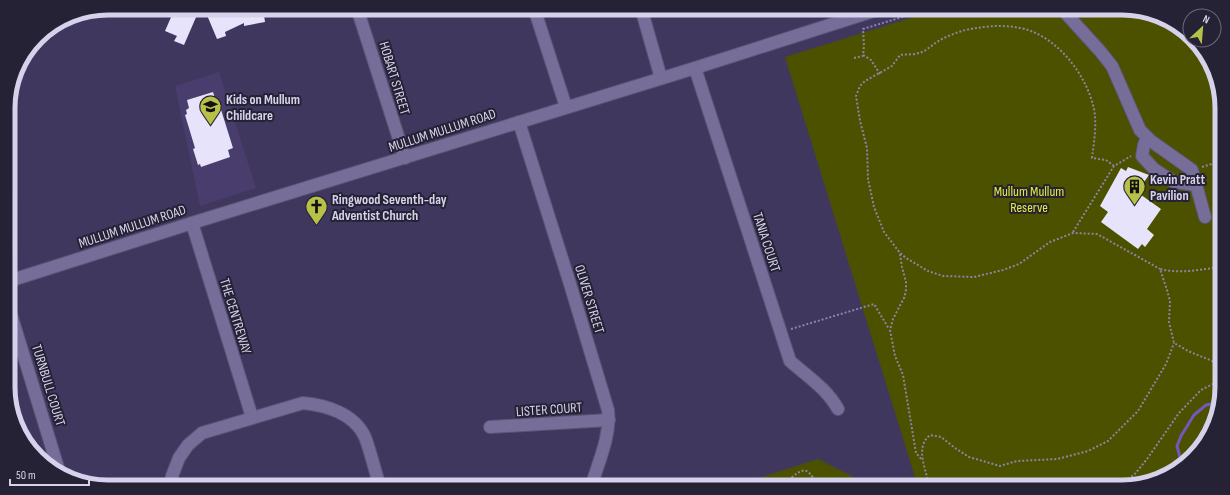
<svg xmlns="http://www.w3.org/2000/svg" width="1230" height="495" viewBox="0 0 1230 495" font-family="'Sofia Sans Condensed',sans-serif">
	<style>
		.built { fill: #483d6c }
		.green { fill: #4c5100 }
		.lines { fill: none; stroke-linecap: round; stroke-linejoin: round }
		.stream { stroke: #7456be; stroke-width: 3 }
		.building { fill: #e7e3fa }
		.minor-casing { stroke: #5c5475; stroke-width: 14 }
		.path { stroke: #8b84a4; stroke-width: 2; stroke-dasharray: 2 2; stroke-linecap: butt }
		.minor { stroke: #766d99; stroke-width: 12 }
		.labels { text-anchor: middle; stroke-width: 4; stroke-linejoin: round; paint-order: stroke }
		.street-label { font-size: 14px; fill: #d7d2eb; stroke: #262235 }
		.poi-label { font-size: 14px; font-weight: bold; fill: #d7d2eb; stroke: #262235; text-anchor: start }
		.park-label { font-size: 14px; fill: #e2ee3b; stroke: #262235 }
		.rim { fill: none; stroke: #d7d2eb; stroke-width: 5 }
	</style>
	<rect width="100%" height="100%" fill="#40375f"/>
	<!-- built -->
	<polygon class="built" points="219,72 256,188 200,206 175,86"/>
	<!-- green -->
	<g class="green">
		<polygon points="943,8 1122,8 1154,13 1190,37 1190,40 1194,40 1197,42 1221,96 1217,419 1183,466 1128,487 918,487 785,57"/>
		<polygon points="818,459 873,487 741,487 740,484"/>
	</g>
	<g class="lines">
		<!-- stream -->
		<polyline class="stream" points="1179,468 1180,457 1177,446 1181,436 1194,415 1206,405 1217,403"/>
	</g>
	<!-- building -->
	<g class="building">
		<polygon points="175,8 200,8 184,45 174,41 177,36 165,31"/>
		<polygon points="204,8 231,8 232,9 241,8 263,8 265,22 244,26 244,23 225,32 226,36 217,39"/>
		<polygon points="213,92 216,101 218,100 233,148 228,150 230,157 201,167 200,164 198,165 193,149 195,148 185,115 187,114 186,110 189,108 187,100"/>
		<polygon points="1128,167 1149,175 1137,192 1161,209 1147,229 1154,235 1145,247 1142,244 1138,249 1101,222 1108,212 1100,206 1121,168 1126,171"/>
	</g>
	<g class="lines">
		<defs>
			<g id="minor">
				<polyline points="357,8 405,158"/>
				<polyline points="534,8 566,107"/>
				<polyline points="641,8 661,78"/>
				<polyline points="1061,8 1100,51 1112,66 1140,130 1151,141 1192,170 1205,217"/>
				<path d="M695,68L790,361C808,377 826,388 838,409"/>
				<path d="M519,122L570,284L608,410C611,436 598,463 591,487"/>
				<polyline points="1147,137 1144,145 1142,156 1154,169 1174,182 1196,185"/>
				<polyline points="192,223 252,417"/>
				<polyline points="9,281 192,223 695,68 883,8"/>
				<polyline points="9,308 59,471"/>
				<polyline points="490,427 609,420"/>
				<path d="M170,487L172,476L179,458L188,445L202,433L303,403C325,405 354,413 365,437C371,453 375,471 380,487"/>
			</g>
		</defs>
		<!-- minor casing -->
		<use href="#minor" class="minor-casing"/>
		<!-- path -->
		<g class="path">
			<polyline points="854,58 863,56"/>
			<polyline points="880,74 871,60 863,55 864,46 863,29 932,8"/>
			<path d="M1114,166L1106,160L1092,158C1094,142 1097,125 1094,109C1087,77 1062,43 1031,31C1014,25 994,25 977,28C965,29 952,34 942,39C934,43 927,51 919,53C913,55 906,54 900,55L892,66L865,81L860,86L856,96L860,121L867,148L868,179L874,207L884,232L900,253L906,258L928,271L943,276L974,277L1003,270L1019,264L1050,242L1073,233L1097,234L1160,269"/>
			<polyline points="1202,167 1218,162 1220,163"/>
			<polyline points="1073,232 1114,166 1131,156"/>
			<polyline points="900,254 902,267 906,282 906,290 904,298 893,319 890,330 895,356 903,375 916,453 922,460"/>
			<polyline points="791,329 874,304 889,329"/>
			<path d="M1217,363L1188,351L1174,343L1169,322L1170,301L1167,290L1160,269C1179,274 1199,270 1219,267"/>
			<polyline points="1199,444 1202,432 1216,420"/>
			<polyline points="928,481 934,481 946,487"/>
			<path d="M774,487C777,485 782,484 785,482C796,476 804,462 813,478L811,487"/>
			<path d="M929,487C927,470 914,448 930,435L941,437L955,448L969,457L1000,466L1017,461L1057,459L1088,451L1108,441L1138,411L1166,364L1174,343"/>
			<polyline points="1114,487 1134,475 1147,459 1179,413 1201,390 1217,382"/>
		</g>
		<!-- minor -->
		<use href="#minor" class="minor"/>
	</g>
	<!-- icons -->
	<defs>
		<symbol id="school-pin" viewBox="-11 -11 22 30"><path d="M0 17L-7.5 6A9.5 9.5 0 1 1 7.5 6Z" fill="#b7c147" stroke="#262235"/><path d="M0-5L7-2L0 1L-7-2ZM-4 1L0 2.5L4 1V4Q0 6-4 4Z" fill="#111"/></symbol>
		<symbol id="building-pin" viewBox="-11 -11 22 30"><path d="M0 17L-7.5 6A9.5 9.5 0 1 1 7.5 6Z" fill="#b7c147" stroke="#262235"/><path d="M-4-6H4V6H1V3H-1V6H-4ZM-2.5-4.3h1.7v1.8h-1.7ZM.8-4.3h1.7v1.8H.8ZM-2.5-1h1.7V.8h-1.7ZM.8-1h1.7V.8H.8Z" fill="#111"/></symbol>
		<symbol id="church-pin" viewBox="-11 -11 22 30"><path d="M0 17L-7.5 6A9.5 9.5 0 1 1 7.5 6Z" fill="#b7c147" stroke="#262235"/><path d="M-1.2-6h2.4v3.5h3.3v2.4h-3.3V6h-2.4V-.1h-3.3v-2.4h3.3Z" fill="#111"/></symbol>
	</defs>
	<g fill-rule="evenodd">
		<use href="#school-pin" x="198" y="94" width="25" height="34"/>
		<use href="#building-pin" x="1122" y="174" width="25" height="34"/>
		<use href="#church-pin" x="304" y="194" width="25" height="34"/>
	</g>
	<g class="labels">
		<!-- street labels -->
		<g class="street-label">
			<text transform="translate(395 78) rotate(73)" y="5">HOBART STREET</text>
			<text transform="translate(442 130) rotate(-18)" y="5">MULLUM MULLUM ROAD</text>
			<text transform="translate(132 226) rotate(-18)" y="5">MULLUM MULLUM ROAD</text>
			<text transform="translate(767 242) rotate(72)" y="5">TANIA COURT</text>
			<text transform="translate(590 299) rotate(73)" y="5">OLIVER STREET</text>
			<text transform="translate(236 316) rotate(73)" y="5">THE CENTREWAY</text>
			<text transform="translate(49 385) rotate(73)" y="5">TURNBULL COURT</text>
			<text transform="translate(549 409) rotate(-4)" y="5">LISTER COURT</text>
		</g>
		<!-- poi labels -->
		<g class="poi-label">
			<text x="226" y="104">Kids on Mullum<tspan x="226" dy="16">Childcare</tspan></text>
			<text x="1150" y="184">Kevin Pratt<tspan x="1150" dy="16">Pavilion</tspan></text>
			<text x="332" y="204">Ringwood Seventh-day<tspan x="332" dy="16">Adventist Church</tspan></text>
		</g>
		<!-- park labels -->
		<g class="park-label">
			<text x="1029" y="196">Mullum Mullum<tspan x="1029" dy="16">Reserve</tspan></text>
		</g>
	</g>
	<!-- crop -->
	<path d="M0 0H1230V495H0ZM108 15H1122A93 93 0 0 1 1215 108V387A93 93 0 0 1 1122 480H108A93 93 0 0 1 15 387V108A93 93 0 0 1 108 15Z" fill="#262235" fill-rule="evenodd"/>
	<path class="rim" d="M108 15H1122A93 93 0 0 1 1215 108V387A93 93 0 0 1 1122 480H108A93 93 0 0 1 15 387V108A93 93 0 0 1 108 15Z"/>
	<!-- north arrow -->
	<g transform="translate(1202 28) rotate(26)"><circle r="19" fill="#262235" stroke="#6d687e"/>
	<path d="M0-3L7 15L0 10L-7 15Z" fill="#b7c147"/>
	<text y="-6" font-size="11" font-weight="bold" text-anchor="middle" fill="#d7d2eb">N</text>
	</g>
	<!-- scale -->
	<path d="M10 479v6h79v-6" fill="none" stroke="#d7d2eb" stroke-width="2"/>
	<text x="16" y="479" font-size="12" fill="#d7d2eb" stroke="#262235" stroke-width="3" paint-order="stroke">50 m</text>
</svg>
